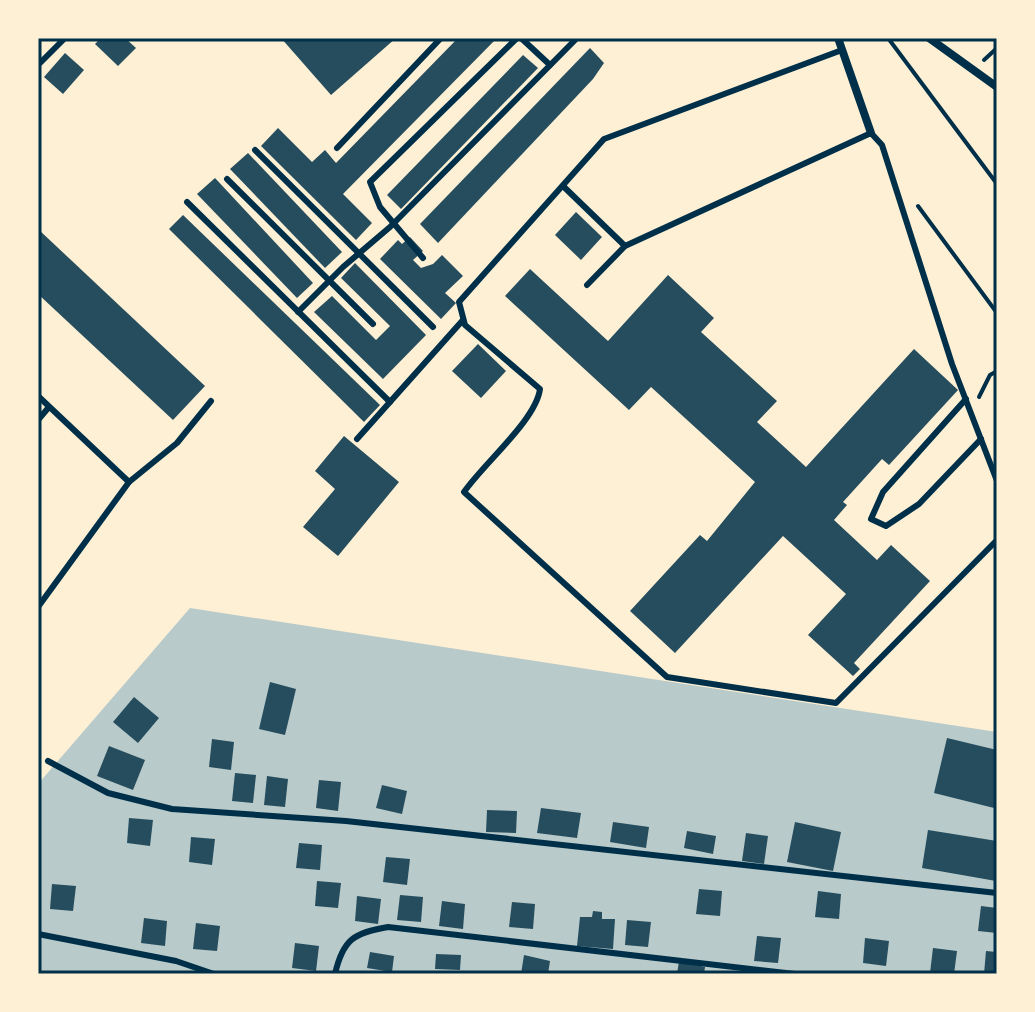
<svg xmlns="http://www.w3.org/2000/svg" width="1035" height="1012" viewBox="0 0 1035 1012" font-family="Inter,sans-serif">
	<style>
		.green { fill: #b9caca }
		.building { fill: #264d5e }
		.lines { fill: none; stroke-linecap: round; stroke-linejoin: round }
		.path { stroke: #003049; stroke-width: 4 }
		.service { stroke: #003049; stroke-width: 6 }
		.minor { stroke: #003049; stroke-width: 8 }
		.neatline { fill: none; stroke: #003049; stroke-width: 3 }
	</style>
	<rect width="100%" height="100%" fill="#fdf0d5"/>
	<!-- green -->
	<polygon class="green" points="190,608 997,732 997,974 38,974 38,784"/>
	<!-- building -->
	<g class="building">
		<polygon points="101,38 125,38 136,48 118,66 95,44"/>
		<polygon points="281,38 396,38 331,95"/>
		<polygon points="458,38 497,38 343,194 372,223 356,240 261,146 278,128 312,162 325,150 336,163"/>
		<polygon points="590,48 604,63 593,79 438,243 420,224"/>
		<polygon points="65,53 84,70 63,94 44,77"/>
		<polygon points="523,55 538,68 401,209 387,195"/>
		<polygon points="248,153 342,252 325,268 230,169"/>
		<polygon points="215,178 313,283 297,298 197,194"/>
		<polygon points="576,212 602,237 581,260 555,235"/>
		<polygon points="183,215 380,405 364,422 169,229"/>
		<polygon points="38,229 205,386 173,420 38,294"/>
		<polygon points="410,237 423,251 413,260 421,268 433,264 442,255 463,276 445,293 456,303 441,319 380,259 398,240 402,244"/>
		<polygon points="355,263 426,335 383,379 314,312 332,296 376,340 390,326 341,278"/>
		<polygon points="530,269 608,341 668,275 714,318 701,332 777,401 757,422 806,467 914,349 958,390 889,465 882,459 843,502 847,505 834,520 877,560 891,545 930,581 854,663 860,669 853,676 808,635 846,594 783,536 675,653 630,611 700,535 707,541 755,482 651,387 629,410 505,296"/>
		<polygon points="478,344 506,371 481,398 452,371"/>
		<polygon points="344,436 399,482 338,556 303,527 335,489 315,471"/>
		<polygon points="270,682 296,689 285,735 259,729"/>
		<polygon points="134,697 159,718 138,743 113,722"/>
		<polygon points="947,738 997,750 994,808 934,793"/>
		<polygon points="212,739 234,742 231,770 209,767"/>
		<polygon points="109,746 145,760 133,790 97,776"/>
		<polygon points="235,773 256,775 253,803 232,801"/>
		<polygon points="267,776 288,779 285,807 264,805"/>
		<polygon points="319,780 341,782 338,811 316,808"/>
		<polygon points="382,785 407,791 402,814 376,808"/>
		<polygon points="541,808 581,813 577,838 537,833"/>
		<polygon points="487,810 517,811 516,833 486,832"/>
		<polygon points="129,818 153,820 150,846 127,843"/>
		<polygon points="613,822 649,827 646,848 610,842"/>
		<polygon points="795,822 841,832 833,871 787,862"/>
		<polygon points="928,830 997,841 996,881 922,868"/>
		<polygon points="687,831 716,836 713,854 684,848"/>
		<polygon points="746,833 768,836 764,864 742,861"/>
		<polygon points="191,837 215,839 212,865 189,862"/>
		<polygon points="299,843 322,845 320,870 296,868"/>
		<polygon points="386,857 410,859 407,885 383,882"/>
		<polygon points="317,881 341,883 338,908 315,906"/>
		<polygon points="52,884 76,886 73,911 50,909"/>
		<polygon points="699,889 722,891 720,916 696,914"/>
		<polygon points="818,891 841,894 839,919 815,917"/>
		<polygon points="400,895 423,897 421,922 397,920"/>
		<polygon points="357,896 381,899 378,924 355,921"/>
		<polygon points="442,901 465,904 463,929 439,926"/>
		<polygon points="512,902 535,904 533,929 509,927"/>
		<polygon points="981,906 997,908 997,933 978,931"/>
		<polygon points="593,911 602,912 602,919 615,919 613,949 577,946 580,917 592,917"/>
		<polygon points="144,918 167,921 165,946 141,943"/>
		<polygon points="627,920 651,922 648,947 625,945"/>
		<polygon points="196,923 220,926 217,951 193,949"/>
		<polygon points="757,936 781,938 778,963 754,961"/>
		<polygon points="865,938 889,941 886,966 863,963"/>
		<polygon points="295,943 319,946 316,971 292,968"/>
		<polygon points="933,948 957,951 954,974 930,973"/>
		<polygon points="986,951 997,952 997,974 984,974"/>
		<polygon points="370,952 394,956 392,972 367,968"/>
		<polygon points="436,954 461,955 460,970 435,969"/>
		<polygon points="524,955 550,961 548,974 521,974"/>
		<polygon points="679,961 705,967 704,974 677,974"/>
	</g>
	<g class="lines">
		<!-- path -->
		<g class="path">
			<polyline points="888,38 997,184"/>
			<polyline points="984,60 997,48"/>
			<polyline points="918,206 997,313"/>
			<polyline points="979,397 990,375 997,371"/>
		</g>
		<!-- service -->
		<g class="service">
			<polyline points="521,38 550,65"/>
			<path d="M842,50L604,139L459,302L465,325L540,389C536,420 484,463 464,492L667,677L836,703L997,540"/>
			<polyline points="38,65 65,38"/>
			<polyline points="337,148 441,38"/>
			<polyline points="255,150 433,327"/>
			<polyline points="227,179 373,324"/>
			<polyline points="563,186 625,246"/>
			<polyline points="187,202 390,402"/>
			<polyline points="423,258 380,207 370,182 517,38"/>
			<polyline points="587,285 625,246 871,133 882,145 952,364 997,481"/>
			<polyline points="298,312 343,267 390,227 577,38"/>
			<polyline points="38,396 129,482 38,607"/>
			<polyline points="966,399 883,492 871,519 886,526 919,504 981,439"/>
			<polyline points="38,420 49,407"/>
			<polyline points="357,439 463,320"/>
			<polyline points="129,482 177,443 211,401"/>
			<polyline points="48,761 108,793 172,809 346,821 997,893"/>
			<polyline points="38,934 176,961 214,974"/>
			<path d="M335,974C343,939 354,933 388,927L795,974"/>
		</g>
		<!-- minor -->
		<g class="minor">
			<polyline points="838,38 871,133"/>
			<polyline points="929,38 997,87"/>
		</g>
	</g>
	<!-- border -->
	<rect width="1035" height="1012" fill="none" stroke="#fdf0d5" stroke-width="80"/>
	<rect x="40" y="40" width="955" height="932" class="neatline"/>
</svg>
